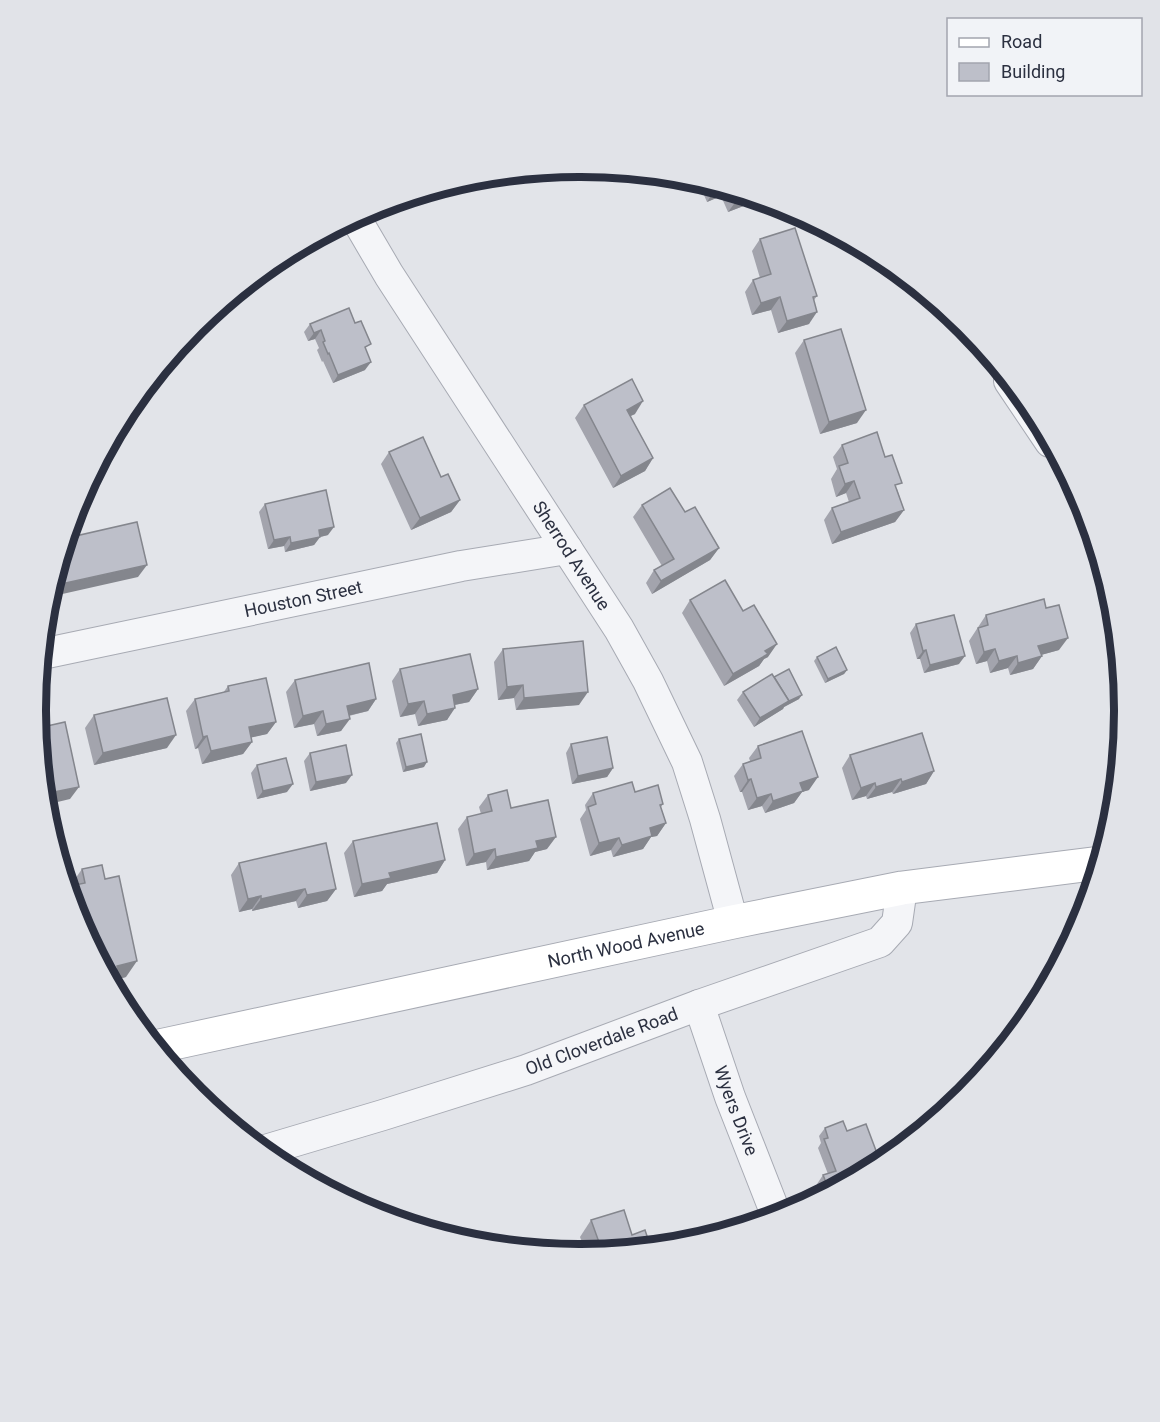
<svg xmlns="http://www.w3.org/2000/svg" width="1160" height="1422" viewBox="0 0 1160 1422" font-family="Roboto,sans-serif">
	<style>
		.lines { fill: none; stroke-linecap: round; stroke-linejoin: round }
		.street-casing { stroke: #a7aab3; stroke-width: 32 }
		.secondary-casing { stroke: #a7aab3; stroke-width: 35 }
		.street { stroke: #f4f5f8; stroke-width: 30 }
		.secondary { stroke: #fff; stroke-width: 33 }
		.wall { fill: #a3a4ad }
		.shaded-wall { fill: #84868d }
		.building { fill: #bdbfc9; stroke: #84868d; stroke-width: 1.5 }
		.labels { text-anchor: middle; stroke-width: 4.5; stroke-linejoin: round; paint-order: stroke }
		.street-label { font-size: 18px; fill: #2b3040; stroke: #f1f3f7 }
		.rim { fill: none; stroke: #2b3040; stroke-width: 8 }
	</style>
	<rect width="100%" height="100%" fill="#e2e4e9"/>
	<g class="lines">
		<defs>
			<g id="street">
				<path id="s1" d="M355,217L389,275L619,629L648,681L687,762L705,819L733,922"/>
				<polyline points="1009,381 1050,442"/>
				<path id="s2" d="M42,654L461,566L567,549"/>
				<path id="s3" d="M699,1005L730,1097L777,1217"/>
				<path id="s4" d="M262,1151L383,1115L526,1070L699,1005L880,942L897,923L902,888"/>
			</g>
			<g id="secondary">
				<path id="s5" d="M155,1047L733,922L902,888L1100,863"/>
			</g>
		</defs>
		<!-- street casing -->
		<use href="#street" class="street-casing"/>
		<!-- secondary casing -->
		<use href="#secondary" class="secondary-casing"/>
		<!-- street -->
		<use href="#street" class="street"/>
		<!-- secondary -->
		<use href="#secondary" class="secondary"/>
	</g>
	<!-- wall -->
	<g class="wall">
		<polygon points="698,181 759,200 728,212 721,196 707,202"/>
		<polygon points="760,239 817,296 814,300 809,324 778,333 771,310 752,315 745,292 753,280 760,278 752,251"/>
		<polygon points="310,324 366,351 365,370 333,383 323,361 322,362 317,350 319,348 315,339 308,341 304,332"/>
		<polygon points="804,340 857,423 820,434 795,353"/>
		<polygon points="584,405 635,414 630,416 653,458 645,471 613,488 575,418"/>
		<polygon points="842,445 897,489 904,510 895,522 832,544 824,520 832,508 849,502 846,493 836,497 831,479 837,469 833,457"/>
		<polygon points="389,452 441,477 460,500 451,512 411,530 381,464"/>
		<polygon points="265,504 328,535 320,537 314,545 285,552 284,546 268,549 259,512"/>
		<polygon points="642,505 719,548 710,560 652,594 646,583 654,570 662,566 633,517"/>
		<polygon points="690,600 768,657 764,659 759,666 724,686 682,613"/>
		<polygon points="986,615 1059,650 1041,655 1042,656 1033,669 1010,675 1008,668 990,673 987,661 976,664 969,641"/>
		<polygon points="916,624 959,664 924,673 920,659 917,659 910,633"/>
		<polygon points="503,649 579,705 516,710 514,698 498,700 494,662"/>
		<polygon points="817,657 847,670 844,674 825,683 814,661"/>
		<polygon points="400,669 478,689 469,702 455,705 447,720 418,726 415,714 400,717 392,681"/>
		<polygon points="295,680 376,699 368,711 349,716 341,731 317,736 314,724 294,728 286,692"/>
		<polygon points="228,686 276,722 267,734 251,737 252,742 243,754 202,764 198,748 195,749 186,711 195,699 223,693"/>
		<polygon points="743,692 799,699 784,707 783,709 754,727 737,700"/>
		<polygon points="94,715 167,748 94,765 85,728"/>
		<polygon points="399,739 424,767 403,772 396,743"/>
		<polygon points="571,744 613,768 607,777 572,784 566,753"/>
		<polygon points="758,746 809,790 802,792 794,803 765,813 762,806 748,810 742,792 740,792 734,776 743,764 750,761 749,758"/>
		<polygon points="310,753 346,783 310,791 304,761"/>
		<polygon points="850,755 934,771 926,784 893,794 892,792 867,799 866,796 852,800 842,768"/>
		<polygon points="257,765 287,792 257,799 251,773"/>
		<polygon points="635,792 663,804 661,807 666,823 657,836 651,837 643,849 613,857 611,850 590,856 580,819 586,810 585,805 593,793"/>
		<polygon points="488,795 511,808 547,849 535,852 529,861 487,870 486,862 466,866 458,829 467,817 481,814 479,807"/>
		<polygon points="353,841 445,860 437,873 387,884 382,891 354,897 344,853"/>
		<polygon points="239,863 336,889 327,901 298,908 296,901 252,911 252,909 239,912 231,875"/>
		<polygon points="82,869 126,977 111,981 77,919 68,889"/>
		<polygon points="825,1128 847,1131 881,1164 822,1195 817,1184 823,1175 828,1174 818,1148 821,1143 819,1136"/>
		<polygon points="591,1220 632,1235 585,1250 580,1237"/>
	</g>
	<!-- shaded-wall -->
	<g class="shaded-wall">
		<polygon points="720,188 726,189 721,196 707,202 715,189"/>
		<polygon points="747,196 759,200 728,212 737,200"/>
		<polygon points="780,297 771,310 752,315 761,303"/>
		<polygon points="817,312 809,324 778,333 787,321"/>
		<polygon points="321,330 315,339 308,341 314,333"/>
		<polygon points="371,362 365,370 333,383 338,375"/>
		<polygon points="643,401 635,414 618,422 627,410"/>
		<polygon points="866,410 857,423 820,434 829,422"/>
		<polygon points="653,458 645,471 613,488 621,476"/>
		<polygon points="854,481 846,493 836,497 845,484"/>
		<polygon points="460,500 451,512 411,530 420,518"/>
		<polygon points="904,510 895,522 832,544 841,532"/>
		<polygon points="334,527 328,535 320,537 314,545 285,552 291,543 319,530"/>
		<polygon points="290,537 284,546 268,549 274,540"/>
		<polygon points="719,548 710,560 652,594 661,581"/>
		<polygon points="147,565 138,577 49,597 52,586"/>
		<polygon points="1068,638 1059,650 1030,658 1038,646"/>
		<polygon points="777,644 768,657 764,659 759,666 724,686 733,674 765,651"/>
		<polygon points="995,649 987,661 976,664 984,652"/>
		<polygon points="926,650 920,659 917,659 923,651"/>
		<polygon points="965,656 959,664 924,673 930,665"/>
		<polygon points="1017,656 1008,668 990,673 999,661"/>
		<polygon points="1042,656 1033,669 1010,675 1018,663"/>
		<polygon points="847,670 844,674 825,683 828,679"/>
		<polygon points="523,685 514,698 498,700 507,687"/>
		<polygon points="478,689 469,702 444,707 453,695"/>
		<polygon points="588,692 579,705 516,710 524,698"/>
		<polygon points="802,695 799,699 784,707 783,709 754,727 760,718 789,701"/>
		<polygon points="376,699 368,711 338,718 347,706"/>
		<polygon points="424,701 415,714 400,717 408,704"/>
		<polygon points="455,708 447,720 418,726 427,714"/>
		<polygon points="323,711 314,724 294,728 303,716"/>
		<polygon points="350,719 341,731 317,736 326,724"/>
		<polygon points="276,722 267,734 240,740 249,727"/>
		<polygon points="176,735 167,748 94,765 103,753"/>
		<polygon points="207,736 198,748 195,749 203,737"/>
		<polygon points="252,742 243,754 202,764 211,751"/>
		<polygon points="427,762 424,767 403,772 406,767"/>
		<polygon points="613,768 607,777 572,784 578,776"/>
		<polygon points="934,771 926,784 893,794 902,782"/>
		<polygon points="352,775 346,783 310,791 316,782"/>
		<polygon points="818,777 809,790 802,792 794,803 765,813 773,801 800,783"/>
		<polygon points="751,779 742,792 740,792 748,780"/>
		<polygon points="901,779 892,792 867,799 876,787"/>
		<polygon points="875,783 866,796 852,800 861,788"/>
		<polygon points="293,784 287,792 257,799 263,791"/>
		<polygon points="79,787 70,799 45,805 44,794"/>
		<polygon points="771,794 762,806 748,810 757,798"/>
		<polygon points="666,823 657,836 651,837 643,849 613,857 622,845 650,828"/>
		<polygon points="556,837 547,849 535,852 529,861 487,870 496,857 536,841"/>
		<polygon points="619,838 611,850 590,856 599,843"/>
		<polygon points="495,849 486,862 466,866 474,854"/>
		<polygon points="445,860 437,873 387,884 382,891 354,897 362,884 389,873"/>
		<polygon points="305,889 296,901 252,911 261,899"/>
		<polygon points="336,889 327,901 298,908 307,895"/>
		<polygon points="261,896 252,909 239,912 248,899"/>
		<polygon points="137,961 126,977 111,981 106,973 117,966"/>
		<polygon points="837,1183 833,1190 822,1195 828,1187"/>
	</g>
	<!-- building -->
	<g class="building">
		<polygon points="734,192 747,196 737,200"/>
		<polygon points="795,228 817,296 813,297 817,312 787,321 780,297 761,303 753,280 771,274 760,239"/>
		<polygon points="349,308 355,323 361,321 371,344 365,347 371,362 338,375 329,353 328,354 323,342 325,341 321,330 314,333 310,324"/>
		<polygon points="841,329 866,410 829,422 804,340"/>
		<polygon points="632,379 643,401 627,410 653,458 621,476 584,405"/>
		<polygon points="877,432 885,457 892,455 902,483 895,485 904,510 841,532 832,508 860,498 854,481 845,484 839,466 848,463 842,445"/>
		<polygon points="423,437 441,477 448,474 460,500 420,518 389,452"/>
		<polygon points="670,488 685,512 695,507 719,548 661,581 654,570 674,559 642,505"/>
		<polygon points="326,490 334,527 319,530 320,537 291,543 290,537 274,540 265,504"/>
		<polygon points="137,522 147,565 52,586 67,538"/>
		<polygon points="725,580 743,611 754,605 777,644 765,651 768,654 733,674 690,600"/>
		<polygon points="1044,599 1046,608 1059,605 1068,638 1038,646 1042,656 1018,663 1017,656 999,661 995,649 984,652 978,628 988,625 986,615"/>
		<polygon points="954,615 965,656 930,665 926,650 923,651 916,624"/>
		<polygon points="583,641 588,692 524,698 523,685 507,687 503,649"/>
		<polygon points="836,647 847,670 828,679 817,657"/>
		<polygon points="470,654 478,689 453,695 455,708 427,714 424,701 408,704 400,669"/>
		<polygon points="369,663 376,699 347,706 350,719 326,724 323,711 303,716 295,680"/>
		<polygon points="789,669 802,695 787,702 789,701 774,677"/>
		<polygon points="772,674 789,701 760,718 743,692"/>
		<polygon points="266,678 276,722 249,727 252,742 211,751 207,736 203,737 195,699 229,691 228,686"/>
		<polygon points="167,698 176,735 103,753 94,715"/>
		<polygon points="65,722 79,787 44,794 38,728"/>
		<polygon points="802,731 818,777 800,783 803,791 773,801 771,794 757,798 751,779 748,780 743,764 761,758 758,746"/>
		<polygon points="922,733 934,771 902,782 901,779 876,787 875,783 861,788 850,755"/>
		<polygon points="421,734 427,762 406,767 399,739"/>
		<polygon points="607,737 613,768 578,776 571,744"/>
		<polygon points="346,745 352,775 316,782 310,753"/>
		<polygon points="286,758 293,784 263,791 257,765"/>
		<polygon points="632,782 635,792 658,785 663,804 660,805 666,823 650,828 652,836 622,845 619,838 599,843 588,807 596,804 593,793"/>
		<polygon points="507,790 511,808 548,800 556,837 536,841 538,848 496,857 495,849 474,854 467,817 492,811 488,795"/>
		<polygon points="437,823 445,860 389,873 391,878 362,884 353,841"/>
		<polygon points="326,843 336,889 307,895 305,889 261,899 261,896 248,899 239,863"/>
		<polygon points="102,865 105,879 119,876 137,961 117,966 118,971 106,973 77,919 70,886 85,883 82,869"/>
		<polygon points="843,1121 847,1131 866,1124 881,1164 847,1182 838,1185 837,1183 828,1187 823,1175 836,1171 824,1139 828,1138 825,1128"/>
		<polygon points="624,1210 632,1235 645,1230 651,1248 580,1255 573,1254 600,1245 591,1220"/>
	</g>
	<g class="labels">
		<!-- street labels -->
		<g class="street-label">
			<text dy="6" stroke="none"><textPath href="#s1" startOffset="402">Sherrod Avenue</textPath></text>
			<text dy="6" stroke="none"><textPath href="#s2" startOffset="267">Houston Street</textPath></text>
			<text dy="6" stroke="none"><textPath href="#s5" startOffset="482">North Wood Avenue</textPath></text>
			<text dy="6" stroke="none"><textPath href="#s4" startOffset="357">Old Cloverdale Road</textPath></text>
			<text dy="6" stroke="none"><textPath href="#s3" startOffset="112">Wyers Drive</textPath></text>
		</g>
	</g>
	<!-- crop -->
	<path d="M0 0H1160V1422H0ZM579 177H581A533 533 0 0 1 1114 710V711A533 533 0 0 1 581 1244H579A533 533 0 0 1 46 711V710A533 533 0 0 1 579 177Z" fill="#e1e3e8" fill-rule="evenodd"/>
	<path class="rim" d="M579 177H581A533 533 0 0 1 1114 710V711A533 533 0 0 1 581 1244H579A533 533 0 0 1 46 711V710A533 533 0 0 1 579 177Z"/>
	<!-- legend -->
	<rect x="947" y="18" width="195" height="78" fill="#f1f3f7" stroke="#a2a5ae" stroke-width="1.5"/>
	<rect x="959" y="38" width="30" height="9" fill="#ffffff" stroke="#a2a5ae" stroke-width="1.5"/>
	<text x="1001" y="48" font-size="18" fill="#2b3040">Road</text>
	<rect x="959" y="63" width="30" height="18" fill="#bdbfc9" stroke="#a2a5ae" stroke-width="1.5"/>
	<text x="1001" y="78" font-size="18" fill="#2b3040">Building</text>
</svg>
